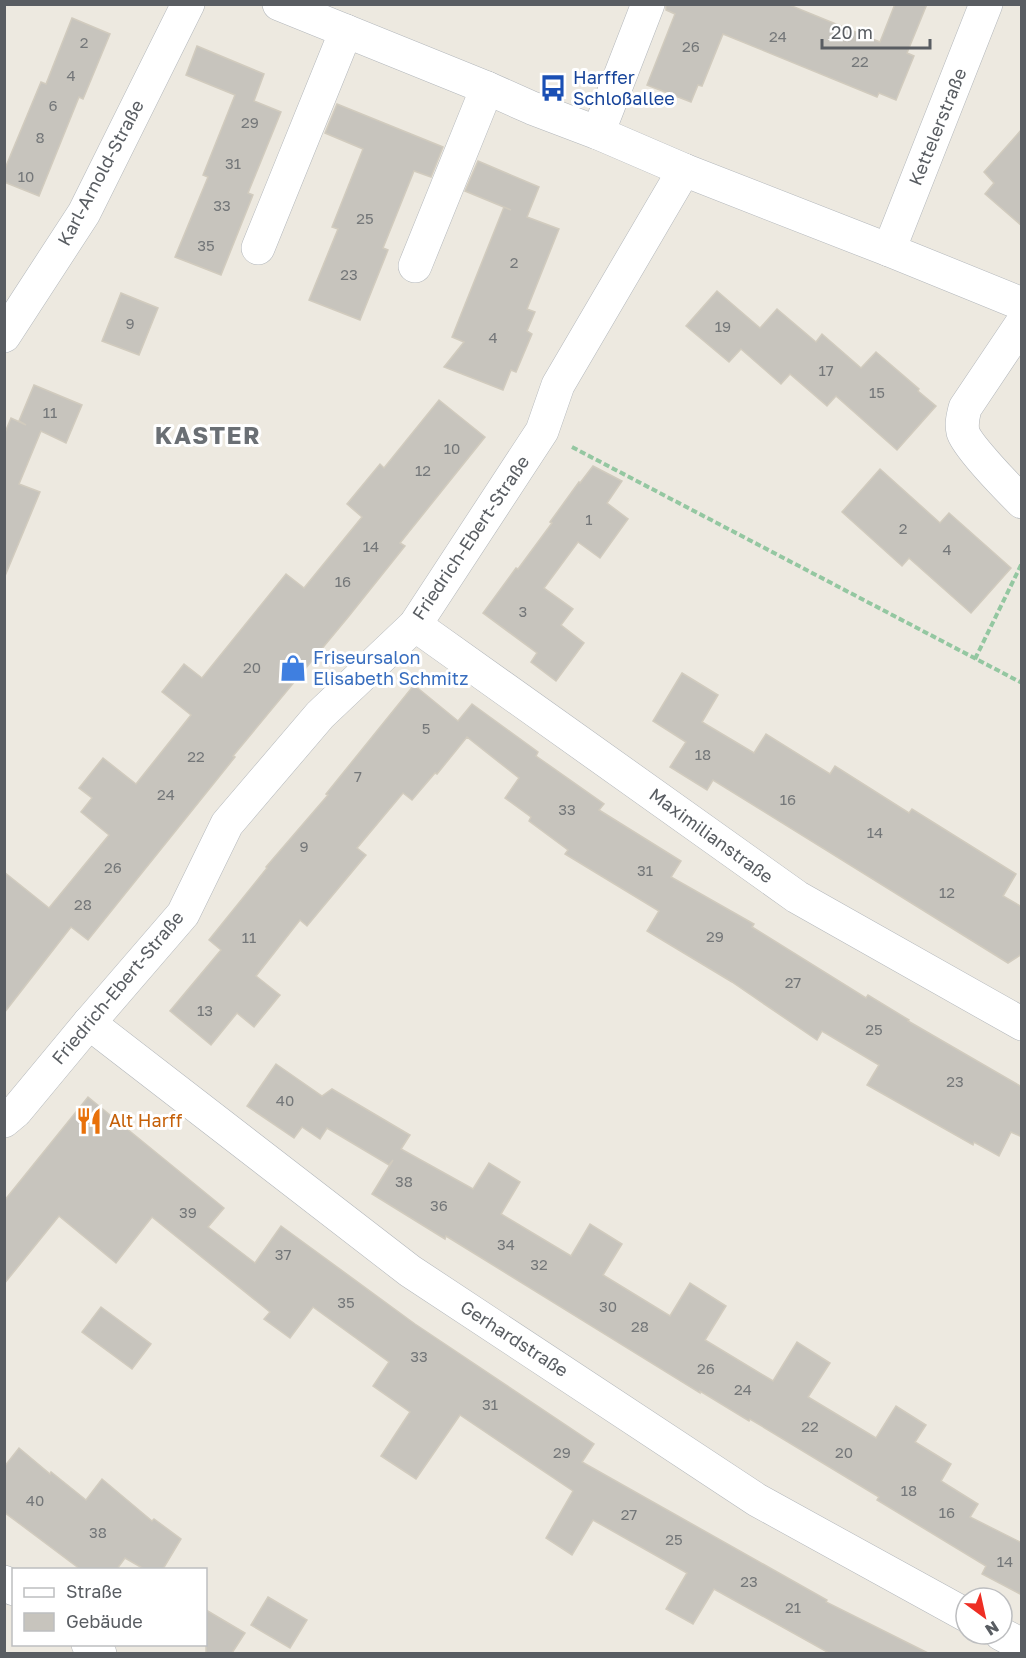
<svg xmlns="http://www.w3.org/2000/svg" width="1026" height="1658" viewBox="0 0 1026 1658" font-family="'Golos Text',sans-serif">
	<style>
		.building { fill: #c7c4bd; stroke: #d1cbbe; stroke-width: 1.5 }
		.lines { fill: none; stroke-linecap: round; stroke-linejoin: round }
		.minor-casing { stroke: #b3b7bb; stroke-width: 34 }
		.path { stroke: #94c7a1; stroke-width: 4; stroke-dasharray: 6 3; stroke-linecap: butt }
		.minor { stroke: #fff; stroke-width: 33 }
		.labels { text-anchor: middle; stroke-width: 6; stroke-linejoin: round; paint-order: stroke }
		.number-label { font-size: 15px; fill: #747779 }
		.transit-label { font-size: 18px; fill: #164399; stroke: #fff; text-anchor: start }
		.street-label { font-size: 18px; fill: #595d62; stroke: #fff }
		.shop-label { font-size: 18px; fill: #366cbe; stroke: #fff; text-anchor: start }
		.food-label { font-size: 18px; fill: #c56008; stroke: #fff; text-anchor: start }
		.district-label { font-size: 24px; font-weight: bold; letter-spacing: 1.5px; fill: #6a6f74; stroke: #fff }
	</style>
	<rect width="100%" height="100%" fill="#ede9e0"/>
	<!-- building -->
	<g class="building">
		<polygon points="666,4 787,4 880,42 895,4 927,4 907,53 914,56 896,100 879,93 877,97 723,34 702,86 698,85 691,102 647,85 675,14 666,10"/>
		<polygon points="72,18 110,34 83,99 79,97 39,196 4,182 4,171 41,82 46,84"/>
		<polygon points="197,46 264,74 254,101 281,112 248,193 253,195 221,275 175,257 208,177 203,175 235,95 186,75"/>
		<polygon points="337,104 443,147 431,177 414,171 383,248 388,250 360,320 309,300 338,229 332,227 363,149 325,133"/>
		<polygon points="1022,129 1022,226 985,194 994,183 984,172"/>
		<polygon points="478,161 539,187 527,217 559,229 527,309 535,312 527,331 532,334 516,372 511,370 503,390 444,367 464,342 452,337 504,207 511,210 465,191"/>
		<polygon points="717,291 760,328 777,309 816,342 822,334 861,368 876,352 919,389 918,391 936,406 897,450 836,396 827,406 790,374 781,384 741,349 729,362 686,326"/>
		<polygon points="121,293 158,308 139,355 102,341"/>
		<polygon points="34,385 82,405 66,443 41,431 19,484 40,492 5,576 4,435 11,418 26,425 19,421"/>
		<polygon points="439,400 485,437 400,543 405,546 349,616 233,756 235,757 88,940 71,927 4,1013 4,872 49,908 109,835 81,812 92,798 79,788 103,758 136,784 191,715 162,692 184,664 202,678 286,574 304,588 362,517 347,504 380,464 384,468"/>
		<polygon points="593,466 622,481 607,503 628,519 600,558 578,542 544,588 573,609 561,625 584,643 556,681 531,662 537,653 483,613 516,568 518,569 552,523 550,522 579,482 580,483"/>
		<polygon points="880,469 940,523 949,513 1011,568 971,613 909,558 902,566 842,512"/>
		<polygon points="682,673 718,695 702,722 754,753 766,734 830,774 835,766 909,813 912,809 1016,874 1003,896 1022,907 1022,954 1008,963 713,780 707,790 670,767 686,742 653,721"/>
		<polygon points="414,685 458,721 472,704 538,752 536,756 604,804 599,810 681,861 671,877 754,924 752,927 866,998 868,995 909,1020 908,1021 1022,1087 1022,1137 1011,1132 999,1156 974,1142 973,1145 867,1085 879,1065 822,1031 817,1040 732,982 647,931 659,911 565,854 568,850 529,821 531,817 505,798 519,778 467,737 437,774 435,773 412,800 403,793 357,848 366,855 307,926 300,920 256,976 280,995 254,1027 237,1013 211,1045 170,1011 221,950 209,940 267,868 266,867 328,795 326,794"/>
		<polygon points="276,1064 322,1096 332,1089 410,1135 401,1149 473,1189 489,1163 520,1182 501,1214 571,1256 590,1224 622,1244 603,1275 670,1316 690,1283 726,1306 705,1340 773,1381 797,1342 830,1363 808,1397 876,1438 896,1406 926,1425 915,1442 951,1464 941,1481 978,1504 970,1517 1022,1543 1022,1595 982,1574 986,1566 877,1500 879,1497 750,1419 749,1421 700,1391 700,1393 446,1236 445,1239 372,1194 393,1160 389,1165 327,1128 320,1139 302,1127 294,1138 247,1106"/>
		<polygon points="88,1097 224,1208 208,1227 255,1263 281,1226 415,1324 594,1444 582,1462 827,1600 826,1602 928,1653 829,1653 714,1589 693,1624 666,1609 687,1573 593,1520 572,1555 546,1538 573,1491 460,1415 416,1479 381,1456 410,1412 373,1386 389,1362 313,1307 290,1338 264,1319 270,1312 152,1217 116,1263 59,1216 4,1284 4,1201"/>
		<polygon points="101,1307 151,1344 132,1369 82,1332"/>
		<polygon points="19,1448 50,1474 51,1472 86,1500 102,1479 152,1521 154,1519 181,1539 163,1569 144,1569 125,1558 117,1569 80,1569 4,1512 4,1467"/>
		<polygon points="268,1597 307,1620 290,1648 251,1625"/>
		<polygon points="206,1610 245,1633 232,1653 206,1653"/>
	</g>
	<g class="lines">
		<defs>
			<g id="minor">
				<polyline points="279,4 487,88 532,108 598,133 684,170 889,250 1022,304"/>
				<polyline points="598,133 648,4"/>
				<polyline points="258,248 346,31"/>
				<polyline points="889,250 986,4"/>
				<polyline points="415,266 487,88"/>
				<path d="M1022,323L965,408C963,417 961,423 963,432C967,446 1009,489 1022,502"/>
				<polyline points="4,336 84,213 188,4"/>
				<polyline points="415,625 797,897 1022,1024"/>
				<polyline points="89,1023 410,1271 757,1500 966,1615"/>
				<polyline points="4,1121 16,1111 89,1023 183,914 227,824 320,715 415,625 542,431 558,385 684,170"/>
				<polyline points="4,1582 14,1589"/>
				<polyline points="1001,1634 1022,1645"/>
				<polyline points="88,1644 100,1654"/>
			</g>
		</defs>
		<!-- minor casing -->
		<use href="#minor" class="minor-casing"/>
		<!-- path -->
		<g class="path">
			<polyline points="572,447 1022,683"/>
			<polyline points="975,659 1022,563"/>
		</g>
		<!-- minor -->
		<use href="#minor" class="minor"/>
	</g>
	<!-- icons -->
	<defs>
		<symbol id="bus-bare" viewBox="-9 -9 18 18"><path d="M-5-6H5V4H4V6H2V4H-2V6H-4V4H-5ZM-3.5-4V0h7V-4ZM-3.5 1.2v1.5H-2V1.2ZM2 1.2v1.5H3.5V1.2Z" fill="#1a4fb4" stroke="#fff" stroke-width="2.5" paint-order="stroke"/></symbol>
		<symbol id="shop-bare" viewBox="-9 -9 18 18"><path d="M-5-2.5h2.3a2.7 3.5 0 0 1 5.4 0H5L5.5 6h-11ZM-1.5-2.5h3a1.5 2.3 0 0 0-3 0Z" fill="#3f7fe0" stroke="#fff" stroke-width="2.5" paint-order="stroke"/></symbol>
		<symbol id="restaurant-bare" viewBox="-9 -9 18 18"><path d="M-5-6h1v4h1v-4h1v4h1v-4h1v5L-1.5 .5V6h-2V.5L-5-1ZM5-6V6H3V1.5H1.5Q1.5-4 5-6Z" fill="#e8710a" stroke="#fff" stroke-width="2.5" paint-order="stroke"/></symbol>
	</defs>
	<g fill-rule="evenodd">
		<use href="#bus-bare" x="534" y="69" width="38" height="38"/>
		<use href="#shop-bare" x="274" y="649" width="38" height="38"/>
		<use href="#restaurant-bare" x="70" y="1102" width="38" height="38"/>
	</g>
	<g class="labels">
		<!-- number labels -->
		<g class="number-label">
			<text x="778" y="42">24</text>
			<text x="84" y="48">2</text>
			<text x="691" y="52">26</text>
			<text x="860" y="67">22</text>
			<text x="71" y="81">4</text>
			<text x="53" y="111">6</text>
			<text x="250" y="128">29</text>
			<text x="40" y="143">8</text>
			<text x="233" y="169">31</text>
			<text x="26" y="182">10</text>
			<text x="222" y="211">33</text>
			<text x="365" y="224">25</text>
			<text x="206" y="251">35</text>
			<text x="514" y="268">2</text>
			<text x="349" y="280">23</text>
			<text x="130" y="329">9</text>
			<text x="723" y="332">19</text>
			<text x="493" y="343">4</text>
			<text x="826" y="376">17</text>
			<text x="877" y="398">15</text>
			<text x="50" y="418">11</text>
			<text x="452" y="454">10</text>
			<text x="423" y="476">12</text>
			<text x="589" y="525">1</text>
			<text x="903" y="534">2</text>
			<text x="371" y="552">14</text>
			<text x="947" y="555">4</text>
			<text x="343" y="587">16</text>
			<text x="523" y="617">3</text>
			<text x="252" y="673">20</text>
			<text x="426" y="734">5</text>
			<text x="703" y="760">18</text>
			<text x="196" y="762">22</text>
			<text x="358" y="782">7</text>
			<text x="166" y="800">24</text>
			<text x="788" y="805">16</text>
			<text x="567" y="815">33</text>
			<text x="875" y="838">14</text>
			<text x="304" y="852">9</text>
			<text x="113" y="873">26</text>
			<text x="645" y="876">31</text>
			<text x="947" y="898">12</text>
			<text x="83" y="910">28</text>
			<text x="715" y="942">29</text>
			<text x="249" y="943">11</text>
			<text x="793" y="988">27</text>
			<text x="205" y="1016">13</text>
			<text x="874" y="1035">25</text>
			<text x="955" y="1087">23</text>
			<text x="285" y="1106">40</text>
			<text x="404" y="1187">38</text>
			<text x="439" y="1211">36</text>
			<text x="188" y="1218">39</text>
			<text x="506" y="1250">34</text>
			<text x="283" y="1260">37</text>
			<text x="539" y="1270">32</text>
			<text x="346" y="1308">35</text>
			<text x="608" y="1312">30</text>
			<text x="640" y="1332">28</text>
			<text x="419" y="1362">33</text>
			<text x="706" y="1374">26</text>
			<text x="743" y="1395">24</text>
			<text x="490" y="1410">31</text>
			<text x="810" y="1432">22</text>
			<text x="562" y="1458">29</text>
			<text x="844" y="1458">20</text>
			<text x="909" y="1496">18</text>
			<text x="35" y="1506">40</text>
			<text x="947" y="1518">16</text>
			<text x="629" y="1520">27</text>
			<text x="98" y="1538">38</text>
			<text x="674" y="1545">25</text>
			<text x="1005" y="1567">14</text>
			<text x="749" y="1587">23</text>
			<text x="793" y="1613">21</text>
		</g>
		<!-- transit labels -->
		<g class="transit-label">
			<text x="573" y="84">Harffer<tspan x="573" dy="21">Schloßallee</tspan></text>
		</g>
		<!-- street labels -->
		<g class="street-label">
			<text transform="translate(938 127) rotate(-68)" y="6">Kettelerstraße</text>
			<text transform="translate(101 173) rotate(-62)" y="6">Karl-Arnold-Straße</text>
			<text transform="translate(471 538) rotate(-56)" y="6">Friedrich-Ebert-Straße</text>
			<text transform="translate(711 836) rotate(36)" y="6">Maximilianstraße</text>
			<text transform="translate(118 988) rotate(-50)" y="6">Friedrich-Ebert-Straße</text>
			<text transform="translate(514 1339) rotate(33)" y="6">Gerhardstraße</text>
		</g>
		<!-- shop labels -->
		<g class="shop-label">
			<text x="313" y="664">Friseursalon<tspan x="313" dy="21">Elisabeth Schmitz</tspan></text>
		</g>
		<!-- food labels -->
		<g class="food-label">
			<text x="109" y="1127">Alt Harff</text>
		</g>
		<!-- district labels -->
		<g class="district-label">
			<text x="208" y="444">KASTER</text>
		</g>
	</g>
	<!-- border -->
	<rect width="1026" height="1658" fill="none" stroke="#595d62" stroke-width="12"/>
	<!-- legend -->
	<rect x="12" y="1568" width="195" height="78" fill="#ffffff" stroke="#bdbec0" stroke-width="1.5"/>
	<rect x="24" y="1588" width="30" height="9" fill="#ffffff" stroke="#bdbec0" stroke-width="1.5"/>
	<text x="66" y="1598" font-size="18" fill="#595d62">Straße</text>
	<rect x="24" y="1613" width="30" height="18" fill="#c7c4bd" stroke="#bdbec0" stroke-width="1.5"/>
	<text x="66" y="1628" font-size="18" fill="#595d62">Gebäude</text>
	<!-- north arrow -->
	<g transform="translate(984 1616) rotate(147)"><circle r="28" fill="#ffffff" stroke="#bdbec0" stroke-width="1.5"/>
	<path d="M0-4.5L10 22L0 15L-10 22Z" fill="#ee2e24"/>
	<text y="-9" font-size="16" font-weight="bold" text-anchor="middle" fill="#595d62">N</text>
	</g>
	<!-- scale -->
	<path d="M822 39v9h108v-9" fill="none" stroke="#595d62" stroke-width="3"/>
	<text x="831" y="39" font-size="18" fill="#595d62" stroke="#ffffff" stroke-width="4.5" paint-order="stroke">20 m</text>
</svg>
